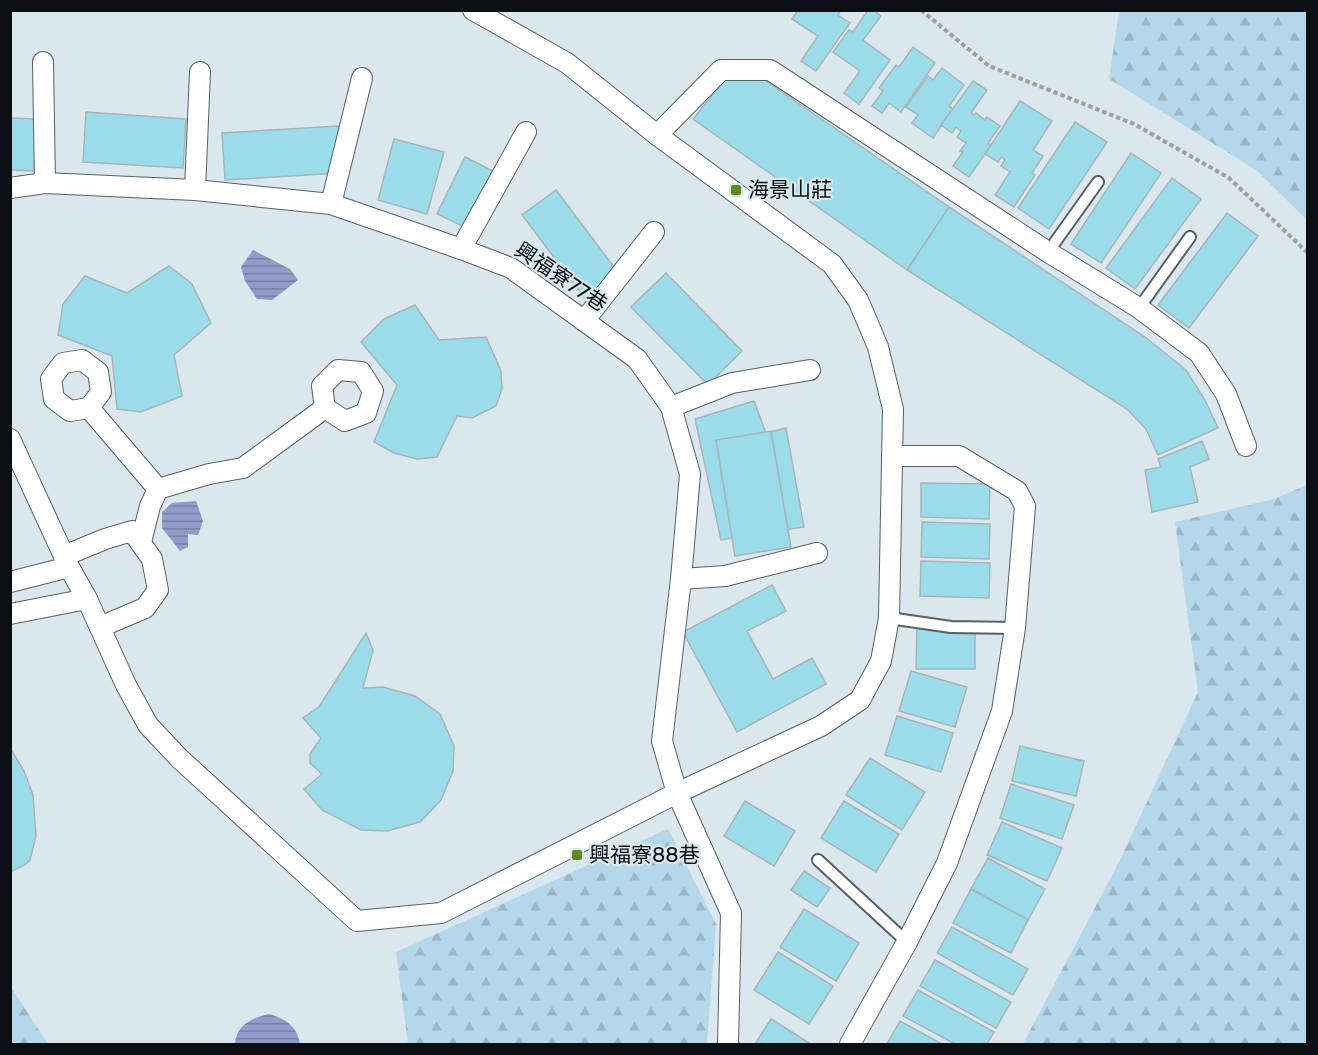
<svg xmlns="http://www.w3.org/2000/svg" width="1318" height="1055" viewBox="0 0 1318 1055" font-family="Rubik,'Noto Sans TC',sans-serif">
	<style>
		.forest { fill: url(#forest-firs) }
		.water { fill: url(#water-rules) }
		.building { fill: #9bdcea; stroke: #a8b5b8; stroke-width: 1.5 }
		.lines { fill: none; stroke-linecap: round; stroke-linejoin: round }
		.lane-casing { stroke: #566066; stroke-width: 14 }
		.street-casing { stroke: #566066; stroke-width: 22 }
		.path { stroke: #97a1a6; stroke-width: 4; stroke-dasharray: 4.5 3; stroke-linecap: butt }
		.lane { stroke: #fff; stroke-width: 10 }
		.street { stroke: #fff; stroke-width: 20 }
		.poi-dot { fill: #5e8b1d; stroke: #dbe7ee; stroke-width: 2 }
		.labels { text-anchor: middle; stroke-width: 4.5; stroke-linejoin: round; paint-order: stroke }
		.poi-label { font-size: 21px; fill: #0c1012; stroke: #dbe7ee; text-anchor: start }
		.street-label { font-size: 21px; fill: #0c1012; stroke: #dbe7ee }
	</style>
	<defs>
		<pattern id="forest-firs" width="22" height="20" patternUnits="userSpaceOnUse" patternTransform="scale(1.5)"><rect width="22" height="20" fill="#b5d7ea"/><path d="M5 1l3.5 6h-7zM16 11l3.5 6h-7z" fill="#9ab8c8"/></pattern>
		<pattern id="water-rules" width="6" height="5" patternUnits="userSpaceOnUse" patternTransform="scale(1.5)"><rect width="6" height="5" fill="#919cca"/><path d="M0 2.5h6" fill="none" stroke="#757ea3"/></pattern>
	</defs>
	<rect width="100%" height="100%" fill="#dbe7ee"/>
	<!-- forest -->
	<g class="forest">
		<polygon points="1119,11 1307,11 1307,220 1256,170 1109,79"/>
		<polygon points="1307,485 1307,1044 1023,1044 1119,862 1198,692 1175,522 1274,499"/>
		<polygon points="668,829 716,924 707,1044 408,1044 396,952"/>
		<polygon points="10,987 11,987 48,1044 11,1044"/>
	</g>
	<!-- water -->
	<g class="water">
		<polygon points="253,250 290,269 298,280 272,300 257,299 245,281 241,267"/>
		<polygon points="196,501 203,521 198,535 188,534 188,547 180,551 162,528 162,512 172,503"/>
		<path d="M269,1014C286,1019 297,1026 300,1044H235C236,1025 252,1018 269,1014Z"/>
	</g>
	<!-- building -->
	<g class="building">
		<polygon points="798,10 841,10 838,15 850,23 816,71 801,61 818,36 792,19"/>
		<polygon points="868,10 873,10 881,16 863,40 890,60 859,104 844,93 860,71 833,52 849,30 853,32"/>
		<polygon points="913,47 935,63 901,112 889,103 882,113 872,106 883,91 879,88 896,65 899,67"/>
		<polygon points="942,68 964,85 949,106 953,109 933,138 912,123 918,115 906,107 928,76 933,80"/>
		<polygon points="753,72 949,207 907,270 693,119 727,77"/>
		<polygon points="973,81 987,90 971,113 974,115 976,113 985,120 987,117 1000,126 988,143 991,145 969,177 953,166 963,152 960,151 966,143 957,137 961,131 956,127 952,133 941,125"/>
		<polygon points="1020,101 1052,121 1033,150 1043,156 1032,173 1035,175 1014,207 995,195 1010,172 1001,166 1005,160 1001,157 998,162 985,154"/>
		<polygon points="86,112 186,119 183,168 83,162"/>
		<polygon points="10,118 36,119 34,171 10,170"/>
		<polygon points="1075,122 1107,142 1049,229 1018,208"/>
		<polygon points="338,126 341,173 225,180 222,133"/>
		<polygon points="394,139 444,152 427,214 378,200"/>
		<polygon points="1131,153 1161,173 1101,263 1071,244"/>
		<polygon points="465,157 505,177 477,233 437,214"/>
		<polygon points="1172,178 1201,199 1135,289 1106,268"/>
		<polygon points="556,190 623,279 589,304 522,215"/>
		<polygon points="949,207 1145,337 1186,370 1205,400 1218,428 1158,455 1146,429 1127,409 907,270"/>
		<polygon points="1227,213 1258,236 1189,328 1158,305"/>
		<polygon points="169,266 192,284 211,323 174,355 182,396 141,412 117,409 112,356 58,335 63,304 85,276 127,293"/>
		<polygon points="666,273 742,351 708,385 631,307"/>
		<polygon points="415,305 439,340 486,337 501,371 502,389 496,406 472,418 457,416 437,457 417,459 394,453 374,442 397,385 361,342 384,319"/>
		<polygon points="754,401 766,433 786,428 804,527 721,540 695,419"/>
		<polygon points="771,431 791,547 735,556 716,440"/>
		<polygon points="1202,441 1209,459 1190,467 1198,502 1152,512 1145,470 1161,467 1158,459"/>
		<polygon points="921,483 990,484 989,519 921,517"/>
		<polygon points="922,522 990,524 989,559 921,557"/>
		<polygon points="921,561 990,563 989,598 920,596"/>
		<polygon points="772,585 786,611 747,631 773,679 812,658 826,684 737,732 683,632"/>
		<polygon points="917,628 975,629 975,669 916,669"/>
		<polygon points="366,633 373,650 363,688 383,687 415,696 440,714 454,746 453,771 441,800 420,822 387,831 361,830 322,810 304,789 322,774 310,763 310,754 321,738 303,718 319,707"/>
		<polygon points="911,671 967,687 955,727 899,711"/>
		<polygon points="897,716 953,733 941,772 885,755"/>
		<polygon points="1020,746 1084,761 1076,796 1012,781"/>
		<polygon points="10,748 24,771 33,795 36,836 30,860 25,865 12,871 10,870"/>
		<polygon points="870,758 925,792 902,830 846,795"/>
		<polygon points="1011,784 1074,805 1062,839 1000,818"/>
		<polygon points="745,801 795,831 774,866 724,836"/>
		<polygon points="844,801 899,834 876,872 821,838"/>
		<polygon points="1002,822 1062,848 1047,881 987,855"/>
		<polygon points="988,858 1045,889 1028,920 971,889"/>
		<polygon points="804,871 830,888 817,907 791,890"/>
		<polygon points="971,889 1028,920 1011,953 953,923"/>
		<polygon points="804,909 859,943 836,981 780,947"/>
		<polygon points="952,927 1028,969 1013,995 937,953"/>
		<polygon points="778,952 833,986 809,1024 754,990"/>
		<polygon points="935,960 1011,1002 996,1028 920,986"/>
		<polygon points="918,990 994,1032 987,1044 955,1044 903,1016"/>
		<polygon points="771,1019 811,1044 755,1044"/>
		<polygon points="900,1021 942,1044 887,1044"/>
	</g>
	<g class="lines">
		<defs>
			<g id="lane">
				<polyline points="1048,252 1098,182"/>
				<polyline points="1139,308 1190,237"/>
				<polyline points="889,618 951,627 1015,628"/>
				<polyline points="818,860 907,942"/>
			</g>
			<g id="street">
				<polyline points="43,62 45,183"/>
				<polyline points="657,135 721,70 770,70 1048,252 1139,308 1199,353 1226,394 1246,446"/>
				<polyline points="10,188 45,183 195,190 331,204 461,249 511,268 637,359 671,407 690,474 681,579 662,741 677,793 731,913 728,1044"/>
				<polyline points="195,190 200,72"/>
				<polyline points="331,204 362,78"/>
				<polyline points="461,249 526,132"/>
				<polyline points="584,321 654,232"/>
				<polygon points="82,360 98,372 101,392 89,408 70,411 54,399 51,379 63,363"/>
				<polygon points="338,370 361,372 373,391 366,413 345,421 325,408 322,386"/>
				<polyline points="671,407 732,383 810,370"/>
				<polyline points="89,408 158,489"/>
				<polyline points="10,439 69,567 87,599 126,685 148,725 179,758 357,921 441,913 677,793 821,726 860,700 881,661 889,618 893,409 878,347 858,300 832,264 657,135 567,63 473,10"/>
				<polyline points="141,542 150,506 158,489 209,474 243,468 325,408"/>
				<polyline points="64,556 105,539 132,531 152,559 158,590 145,608 100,627"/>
				<polyline points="681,579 725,576 817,553"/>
				<polyline points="10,582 69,567"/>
				<polyline points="10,614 87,599"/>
				<polyline points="850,1044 907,942 947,863 1002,711 1015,628 1025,506 1017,491 959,456 892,456"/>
			</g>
		</defs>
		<!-- lane casing -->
		<use href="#lane" class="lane-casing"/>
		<!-- street casing -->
		<use href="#street" class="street-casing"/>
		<!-- path -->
		<polyline class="path" points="921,10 989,66 1134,124 1229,178 1308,253"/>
		<!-- lane -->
		<use href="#lane" class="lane"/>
		<!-- street -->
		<use href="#street" class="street"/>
	</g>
	<!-- markers -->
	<g class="poi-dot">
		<rect x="730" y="184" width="12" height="12" rx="3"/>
		<rect x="571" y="849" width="12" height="12" rx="3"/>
	</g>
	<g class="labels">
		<!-- poi labels -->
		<g class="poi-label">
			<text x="748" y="197">海景山莊</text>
			<text x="589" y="862">興福寮88巷</text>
		</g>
		<!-- street labels -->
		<g class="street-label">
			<text transform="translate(561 277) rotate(34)" y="7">興福寮77巷</text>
		</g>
	</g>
	<!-- border -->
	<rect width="1318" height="1055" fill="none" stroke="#0c1012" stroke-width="24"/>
</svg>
